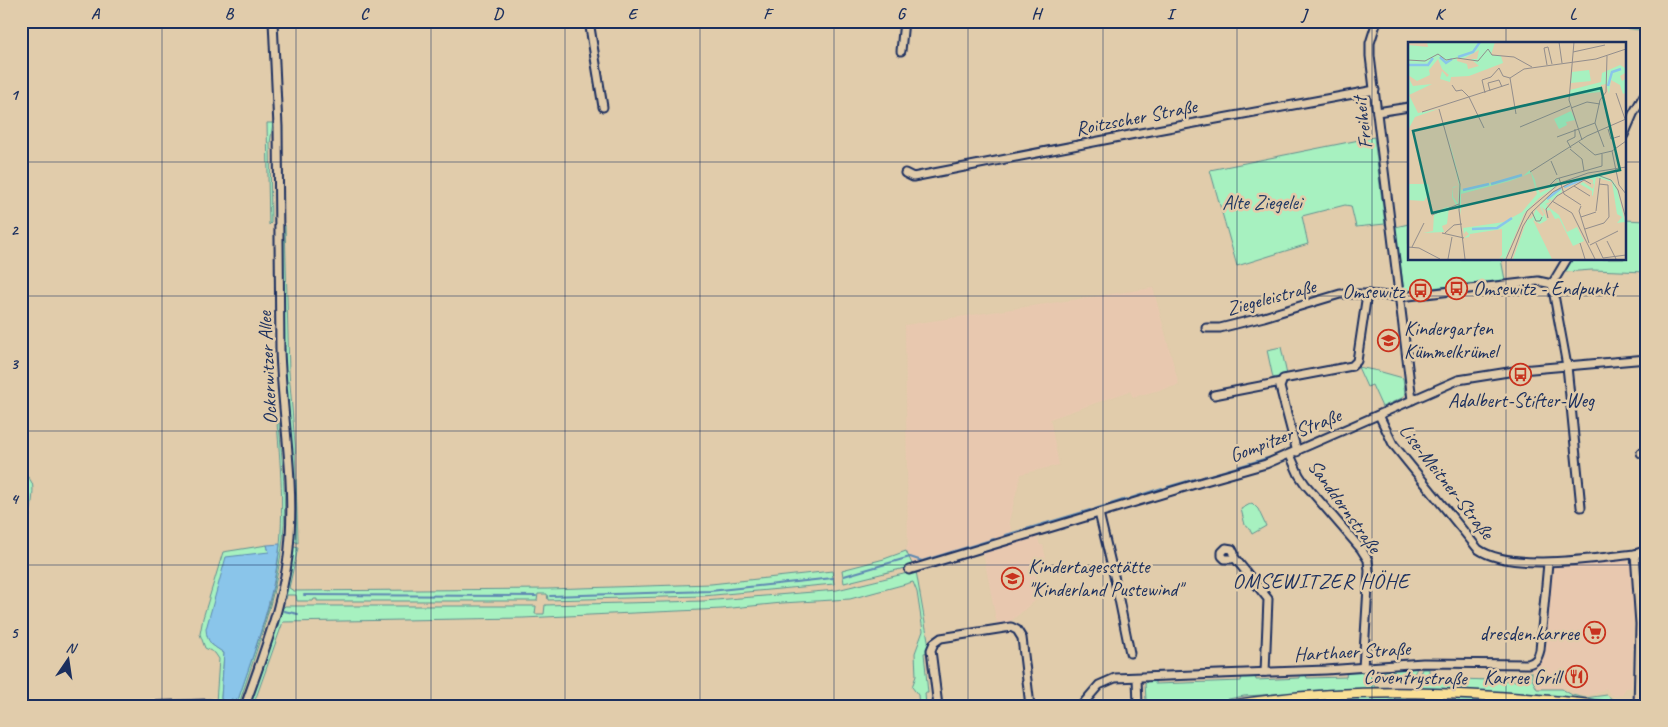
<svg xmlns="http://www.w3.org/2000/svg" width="1668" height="727" viewBox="0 0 1668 727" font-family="Caveat,sans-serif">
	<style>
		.built { fill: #e8c8af }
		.green { fill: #a7f1c0; stroke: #61908f }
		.water { fill: #8ac5ea; stroke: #5e89b2 }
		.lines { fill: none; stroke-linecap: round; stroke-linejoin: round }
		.stream { stroke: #5e89b2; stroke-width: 2 }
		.minor-casing { stroke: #1b2f5e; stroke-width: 11 }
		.major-casing { stroke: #1b2f5e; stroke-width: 12 }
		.minor { stroke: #e1ccab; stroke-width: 7 }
		.major { stroke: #f9df96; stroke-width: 9 }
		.grid { fill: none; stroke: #1b2f5e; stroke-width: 1; stroke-opacity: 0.55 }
		.labels { text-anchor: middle; stroke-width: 5; stroke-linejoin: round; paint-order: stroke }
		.street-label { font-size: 20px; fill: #1b2f5e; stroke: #e1ccab }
		.park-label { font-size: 20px; fill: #223963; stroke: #e1ccab }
		.poi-label { font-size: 20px; fill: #1b2f5e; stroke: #e1ccab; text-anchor: start }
		.neighbourhood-label { font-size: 21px; letter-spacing: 1px; fill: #1b2f5e; stroke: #e1ccab }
		.inset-river { fill: none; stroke: #8ac5ea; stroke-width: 2.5 }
		.inset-road { fill: none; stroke: #928d8c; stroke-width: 1 }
		.view { fill: #0f766e; fill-opacity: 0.15; stroke: #0f766e; stroke-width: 2.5 }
		.inset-edge { fill: none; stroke: #1b2f5e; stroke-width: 2.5 }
		.neatline { fill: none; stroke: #1b2f5e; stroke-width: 2 }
		.grid-label { font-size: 16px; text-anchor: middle; font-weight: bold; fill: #1b2f5e }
	</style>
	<rect width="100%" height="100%" fill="#e1ccab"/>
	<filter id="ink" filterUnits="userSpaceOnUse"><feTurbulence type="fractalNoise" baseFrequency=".02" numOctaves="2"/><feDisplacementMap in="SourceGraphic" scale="10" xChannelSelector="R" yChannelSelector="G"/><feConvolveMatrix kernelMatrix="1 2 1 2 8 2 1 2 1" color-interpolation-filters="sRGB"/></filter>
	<g filter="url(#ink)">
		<!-- built -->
		<g class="built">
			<polygon points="1153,288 1179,385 1133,397 1130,391 1050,419 1059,465 1021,474 1009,521 1013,535 913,566 906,551 908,543 905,325"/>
			<polygon points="1037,535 1040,545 1043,545 1047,563 1037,572 1036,575 1037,581 1042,586 1044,593 1010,622 997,624 983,552"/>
			<polygon points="1626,559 1631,565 1634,599 1632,688 1626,688 1622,694 1616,696 1610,694 1606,688 1598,693 1588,695 1577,694 1565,687 1561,690 1537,689 1532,679 1532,669 1538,665 1544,655 1553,569 1555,566"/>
		</g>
		<!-- green -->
		<g class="green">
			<polygon points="1574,21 1647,21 1647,31"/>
			<polygon points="267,123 273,123 270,143 271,223 269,225"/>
			<polygon points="1374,137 1385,224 1356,227 1351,206 1345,205 1302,216 1308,244 1237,266 1210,170"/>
			<polygon points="1624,220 1647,221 1647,272 1592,270 1565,272 1572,259 1624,259"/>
			<polygon points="1409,224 1409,259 1501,259 1505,280 1404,291 1395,227"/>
			<path d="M285,225L289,372L295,444L298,543L294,541V538C295,482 288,428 284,373C280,325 282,276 281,228Z"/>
			<polygon points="1281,347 1287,375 1273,378 1267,350"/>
			<polygon points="1358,367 1378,371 1403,378 1405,394 1402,398 1382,407 1372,385 1367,387"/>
			<path d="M277,423H279C282,461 287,500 283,538C277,595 257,648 240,701L238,704H233L231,699L238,700C252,657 270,613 277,568C285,520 281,471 277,423Z"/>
			<path d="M21,471C25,474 30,478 32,483C36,492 26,538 21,548Z"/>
			<polygon points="1252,503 1258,509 1266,526 1252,534 1249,528 1245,525 1241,509"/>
			<polygon points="267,545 269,552 211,644 224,653 221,698 222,702 216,703 219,659 215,653 205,648 200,634 203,618 223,552"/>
			<polygon points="295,547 298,548 289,588 294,591 548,589 711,584 832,571 834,584 703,596 548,600 547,594 538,594 537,601 317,601 317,599 314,599 313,601 297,601 296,595 287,595 286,599 284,596 293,548"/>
			<polygon points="906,551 913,566 844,583 842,570 884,559"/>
			<polygon points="916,571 929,646 929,652 924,653 928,693 925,693 926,706 919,706 918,695 912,687 916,676 915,653 923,631 917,592 913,582 850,599 782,603 722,609 523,618 283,622 253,706 248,706 281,609 285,606 536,606 535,614 544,614 545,605 704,601 837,590"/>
			<polygon points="1418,666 1412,678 1406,678 1379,671 1379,669"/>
			<polygon points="1376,669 1376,673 1397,679 1374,679 1374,687 1420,688 1421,682 1423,681 1419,676 1422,669 1429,669 1429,678 1521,681 1521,673 1532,672 1532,679 1537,689 1562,689 1572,695 1585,698 1607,695 1617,703 1492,692 1373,689 1244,696 1192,706 1149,706 1146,700 1145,684 1148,681 1155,680 1155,684 1241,681 1242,676 1255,675 1256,680 1300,678 1300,675 1306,675 1307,678 1346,677 1347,671"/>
			<polygon points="1392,697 1474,698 1571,706 1417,701 1343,702 1295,706 1264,706 1307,700"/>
		</g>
		<!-- water -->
		<path class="water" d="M280,544C274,598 255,649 238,700L231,699L229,703L222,702L221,698L224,653C212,645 207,643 206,629L226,557L269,552L267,545Z"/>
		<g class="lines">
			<!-- stream -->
			<g class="stream">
				<polyline points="1640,47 1647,43"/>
				<polyline points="1203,477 1271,457"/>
				<polyline points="1167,487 1198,478"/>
				<polyline points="1131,498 1162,488"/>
				<polyline points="1095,509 1126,499"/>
				<polyline points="1006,535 1090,510"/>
				<polyline points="844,576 910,557 922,561 994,539"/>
				<polyline points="304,595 536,596"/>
				<polyline points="550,596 710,591 833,578"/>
				<polyline points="284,611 298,614"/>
			</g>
			<defs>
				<g id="minor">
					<polyline points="589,21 603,107"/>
					<polyline points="1377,21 1370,43 1370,56 1412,400"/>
					<polyline points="901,51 904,21"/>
					<polyline points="1377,112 1409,107"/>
					<polyline points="1624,135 1633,114 1647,90"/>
					<polyline points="905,173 913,177 1135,134 1375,90"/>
					<polyline points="1567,259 1552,284 1567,366 1581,507"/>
					<polyline points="1206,328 1220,328 1264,317 1340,294 1367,294 1400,297 1538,281 1552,284"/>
					<polyline points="1646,360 1647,373"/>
					<polyline points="1214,395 1281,382"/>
					<path d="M1379,415L1393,444L1478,549C1510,572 1596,558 1635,554L1647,550"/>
					<polyline points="1297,452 1280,387 1283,379 1352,366 1357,361 1367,294"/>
					<polyline points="1641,453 1647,452"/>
					<polyline points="1290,455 1299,475 1305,484 1361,549 1368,560 1369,571 1363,668"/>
					<polyline points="1099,513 1115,580 1130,653"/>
					<polyline points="1635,554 1640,624 1638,706"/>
					<polyline points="1234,557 1231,559 1225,559 1222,556 1222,552 1226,548 1232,549 1234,553 1234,557 1268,599 1265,672"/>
					<polyline points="909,570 1202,482 1266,464 1458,380 1521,370 1647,359"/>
					<polyline points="1137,678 1138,706"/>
					<polyline points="141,706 208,704 228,706"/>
					<path d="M245,706C264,651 287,595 290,536C294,474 282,412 280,350L278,127L273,21"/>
					<polyline points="938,706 931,650 934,643 941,638 1011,627 1017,630 1022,638 1030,706"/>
					<path d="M1081,706L1099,685L1115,678L1326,670L1423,663L1528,664C1536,662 1538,658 1540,650L1548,563"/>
				</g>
				<g id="major">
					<path d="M1228,706C1351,685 1479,692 1603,706"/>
					<polyline points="1391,706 1411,706"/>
				</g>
			</defs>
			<!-- minor casing -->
			<use href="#minor" class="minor-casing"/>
			<!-- major casing -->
			<use href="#major" class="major-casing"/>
			<!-- minor -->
			<use href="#minor" class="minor"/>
			<!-- major -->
			<use href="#major" class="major"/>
		</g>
	</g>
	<!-- grid -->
	<path class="grid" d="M162,21V706M296,21V706M431,21V706M565,21V706M700,21V706M834,21V706M968,21V706M1103,21V706M1237,21V706M1372,21V706M1506,21V44M21,162H1409M1624,162H1647M1506,259V706M21,296H1647M21,431H1647M21,565H1647"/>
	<!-- icons -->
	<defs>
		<symbol id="bus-ring" viewBox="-11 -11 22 22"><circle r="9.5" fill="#e1ccab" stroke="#c8321e" stroke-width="1.5"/><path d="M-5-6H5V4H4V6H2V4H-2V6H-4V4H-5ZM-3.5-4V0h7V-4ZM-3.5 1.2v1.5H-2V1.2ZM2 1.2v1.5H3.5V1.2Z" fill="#c8321e"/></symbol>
		<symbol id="school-ring" viewBox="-11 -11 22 22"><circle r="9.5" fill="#e1ccab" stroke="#c8321e" stroke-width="1.5"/><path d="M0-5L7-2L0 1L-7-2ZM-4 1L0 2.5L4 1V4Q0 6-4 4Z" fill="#c8321e"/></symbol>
		<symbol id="supermarket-ring" viewBox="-11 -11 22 22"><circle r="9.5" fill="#e1ccab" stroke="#c8321e" stroke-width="1.5"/><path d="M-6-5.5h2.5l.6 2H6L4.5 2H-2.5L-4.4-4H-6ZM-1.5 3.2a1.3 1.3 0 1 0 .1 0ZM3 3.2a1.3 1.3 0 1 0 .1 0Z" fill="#c8321e"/></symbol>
		<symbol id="restaurant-ring" viewBox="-11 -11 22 22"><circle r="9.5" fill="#e1ccab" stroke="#c8321e" stroke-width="1.5"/><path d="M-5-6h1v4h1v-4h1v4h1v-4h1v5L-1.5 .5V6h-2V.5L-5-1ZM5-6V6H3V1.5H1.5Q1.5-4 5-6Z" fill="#c8321e"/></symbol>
	</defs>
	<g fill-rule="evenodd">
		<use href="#bus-ring" x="1444" y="276" width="25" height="25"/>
		<use href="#bus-ring" x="1408" y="278" width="25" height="25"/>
		<use href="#school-ring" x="1376" y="328" width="25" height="25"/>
		<use href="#bus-ring" x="1508" y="362" width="25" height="25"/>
		<use href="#school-ring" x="1000" y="566" width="25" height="25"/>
		<use href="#supermarket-ring" x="1582" y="620" width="25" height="25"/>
		<use href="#restaurant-ring" x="1564" y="664" width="25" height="25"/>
	</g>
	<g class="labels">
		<!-- street labels -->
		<g class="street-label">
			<text transform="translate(1136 117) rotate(-11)" y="7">Roitzscher Straße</text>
			<text transform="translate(1362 123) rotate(-97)" y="7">Freiheit</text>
			<text transform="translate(1271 297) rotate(-15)" y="7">Ziegeleistraße</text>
			<text transform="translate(267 368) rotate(-93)" y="7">Ockerwitzer Allee</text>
			<text transform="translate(1285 435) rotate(-21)" y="7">Gompitzer Straße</text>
			<text transform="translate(1447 481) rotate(52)" y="7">Lise-Meitner-Straße</text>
			<text transform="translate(1345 506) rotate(54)" y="7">Sanddornstraße</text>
			<text transform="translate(1352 651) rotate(-3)" y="7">Harthaer Straße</text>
			<text transform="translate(1415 677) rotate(1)" y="7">Coventrystraße</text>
		</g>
		<!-- park labels -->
		<g class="park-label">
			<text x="1262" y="209">Alte Ziegelei</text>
		</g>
		<!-- poi labels -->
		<g class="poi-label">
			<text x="1473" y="295">Omsewitz - Endpunkt</text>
			<text x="1404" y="298" text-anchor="end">Omsewitz</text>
			<text x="1404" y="335">Kindergarten<tspan x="1404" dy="23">Kümmelkrümel</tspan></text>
			<text x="1521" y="407" text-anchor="middle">Adalbert-Stifter-Weg</text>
			<text x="1028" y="573">Kindertagesstätte<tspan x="1028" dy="23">"Kinderland Pustewind"</tspan></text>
			<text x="1579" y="640" text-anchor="end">dresden.karree</text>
			<text x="1561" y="684" text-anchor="end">Karree Grill</text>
		</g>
		<!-- neighbourhood labels -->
		<g class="neighbourhood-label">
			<text x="1321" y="588">OMSEWITZER HÖHE</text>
		</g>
	</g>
	<!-- overview -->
	<g transform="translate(1408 42)">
		<rect width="218" height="218" fill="#e1ccab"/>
		<path d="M19,0H87L83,13L93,14L95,21L61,34L43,35L42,40L32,37L34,29L39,35L41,33L34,27L30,17L21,28L22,33L9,39L0,33V3L20,5ZM71,8L69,17H63L71,24L60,27L59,22L49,19V16L55,17ZM212,23L217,26V31L212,34L214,39L217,37V51L215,52L212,43L203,38L201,52L198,42L193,43V50L162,53V48L193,40L194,31ZM181,28L183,39L163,41L164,30ZM0,35L5,44L24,42L1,53L10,71L30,67L7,75L0,88ZM163,69L167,78L158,80L159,83L151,87L146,77ZM40,94L51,136L53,148L115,134L122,128L127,138L128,144L132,151L150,141L149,137L146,140L150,137L151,142L131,156L116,172L97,217H94L96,214L91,217L94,213V187L62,192L61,195L56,196L61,192L58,189L56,192L55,186L96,180L114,170L129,152L123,131L102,139L53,152V173L51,161V170L50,163L41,165L39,182L34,184L36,190L15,191L25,189L26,172L36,166L48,163L44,155L45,145L50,144L45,146V155L50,162L51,143ZM192,133L200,136L204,138L208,143L217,180L209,181L214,175L209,172L204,140L188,135L185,153L184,154V149L172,142L175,140L185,147L186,142L181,140L185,141V138L180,136ZM20,142L22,150L16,159L0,158V142ZM153,146L154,150L143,159L142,156L140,158L142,160L137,162L140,163L137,168L133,164L139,178L132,182L125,178L144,217H105L119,178L124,176L128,167L135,175L136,172L132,165V162ZM140,165L151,173L159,190L169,185L176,199L165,204L151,176L147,177L142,168L138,169Z" fill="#a7f1c0" fill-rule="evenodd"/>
		<path class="inset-river" d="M32,15L38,21L44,17M50,15L65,10L72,0M0,23H20L25,16M200,44L204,30L213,27M83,142L114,133M156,145L175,137M55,148L81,142M139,157L153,146M64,187L89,186L104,176"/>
		<path class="inset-road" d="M151,0L154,21M166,0L161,58L174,98M80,7L84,13L106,15L124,25M165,10L197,3M0,18L17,19L30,12L38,18L49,16L70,19L80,7M139,23L136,6L140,5L144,22M102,36L116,27L188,17L218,7M102,36L108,72M44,43L48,49L54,48L61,55L76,86M82,49L80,41L91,38L94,45M77,51L74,38L83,35L91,26L95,34L102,36M208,51L217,77M163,66L179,60L192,62M31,67L52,142L51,168L57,217M14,70L101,42M112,85L162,64M200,87L203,97L212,94M149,95L187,81M171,100L187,113L204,109L218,99M196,105L187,81L192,58L198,50L199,14M163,106L159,99L167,95V87M162,107L174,117L176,129M204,109L211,143L218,152M143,119L149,133M122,130L179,94L218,77M151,136L156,152L173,163M152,141L180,131L218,125M141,144L148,137L194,124V112M166,144L182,154M144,159L164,171L187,217M173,164L171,169L181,201M188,169L192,136M124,170L128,179H132L134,175M24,173L51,162M173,175L188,170M140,176L138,167L149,154L176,138L183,142M177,187L196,181L201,175L200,143L191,142M34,191L56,196M37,191L46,183L54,182M199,199L208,217M172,201L177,217M188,201L195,216M182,203L210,189M0,205L11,206L32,217M4,205L16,181M195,216L218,213M40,217L44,195M98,217L119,169L152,141M103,217L115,184L124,170L145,150L168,138L189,133L203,138L210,148L218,177"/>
		<path class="view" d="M193,46L212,128L24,171L5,89Z"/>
		<rect width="218" height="218" class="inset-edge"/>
	</g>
	<!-- margin -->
	<rect width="1668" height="727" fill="none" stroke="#e1ccab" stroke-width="55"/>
	<!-- north arrow -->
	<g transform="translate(68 660) rotate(13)" stroke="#e1ccab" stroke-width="4" paint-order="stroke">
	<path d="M0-4L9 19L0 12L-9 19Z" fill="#1b2f5e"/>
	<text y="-8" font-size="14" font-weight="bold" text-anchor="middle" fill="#1b2f5e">N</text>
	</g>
	<rect x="28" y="28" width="1612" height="672" class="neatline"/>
	<g class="grid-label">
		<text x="95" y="19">A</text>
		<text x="229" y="19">B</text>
		<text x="364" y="19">C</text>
		<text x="498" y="19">D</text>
		<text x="632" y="19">E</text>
		<text x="767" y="19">F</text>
		<text x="901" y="19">G</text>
		<text x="1036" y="19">H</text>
		<text x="1170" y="19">I</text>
		<text x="1304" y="19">J</text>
		<text x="1439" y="19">K</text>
		<text x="1573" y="19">L</text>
		<text x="14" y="100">1</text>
		<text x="14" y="235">2</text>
		<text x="14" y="369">3</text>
		<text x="14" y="504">4</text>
		<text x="14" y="638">5</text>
	</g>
</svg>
